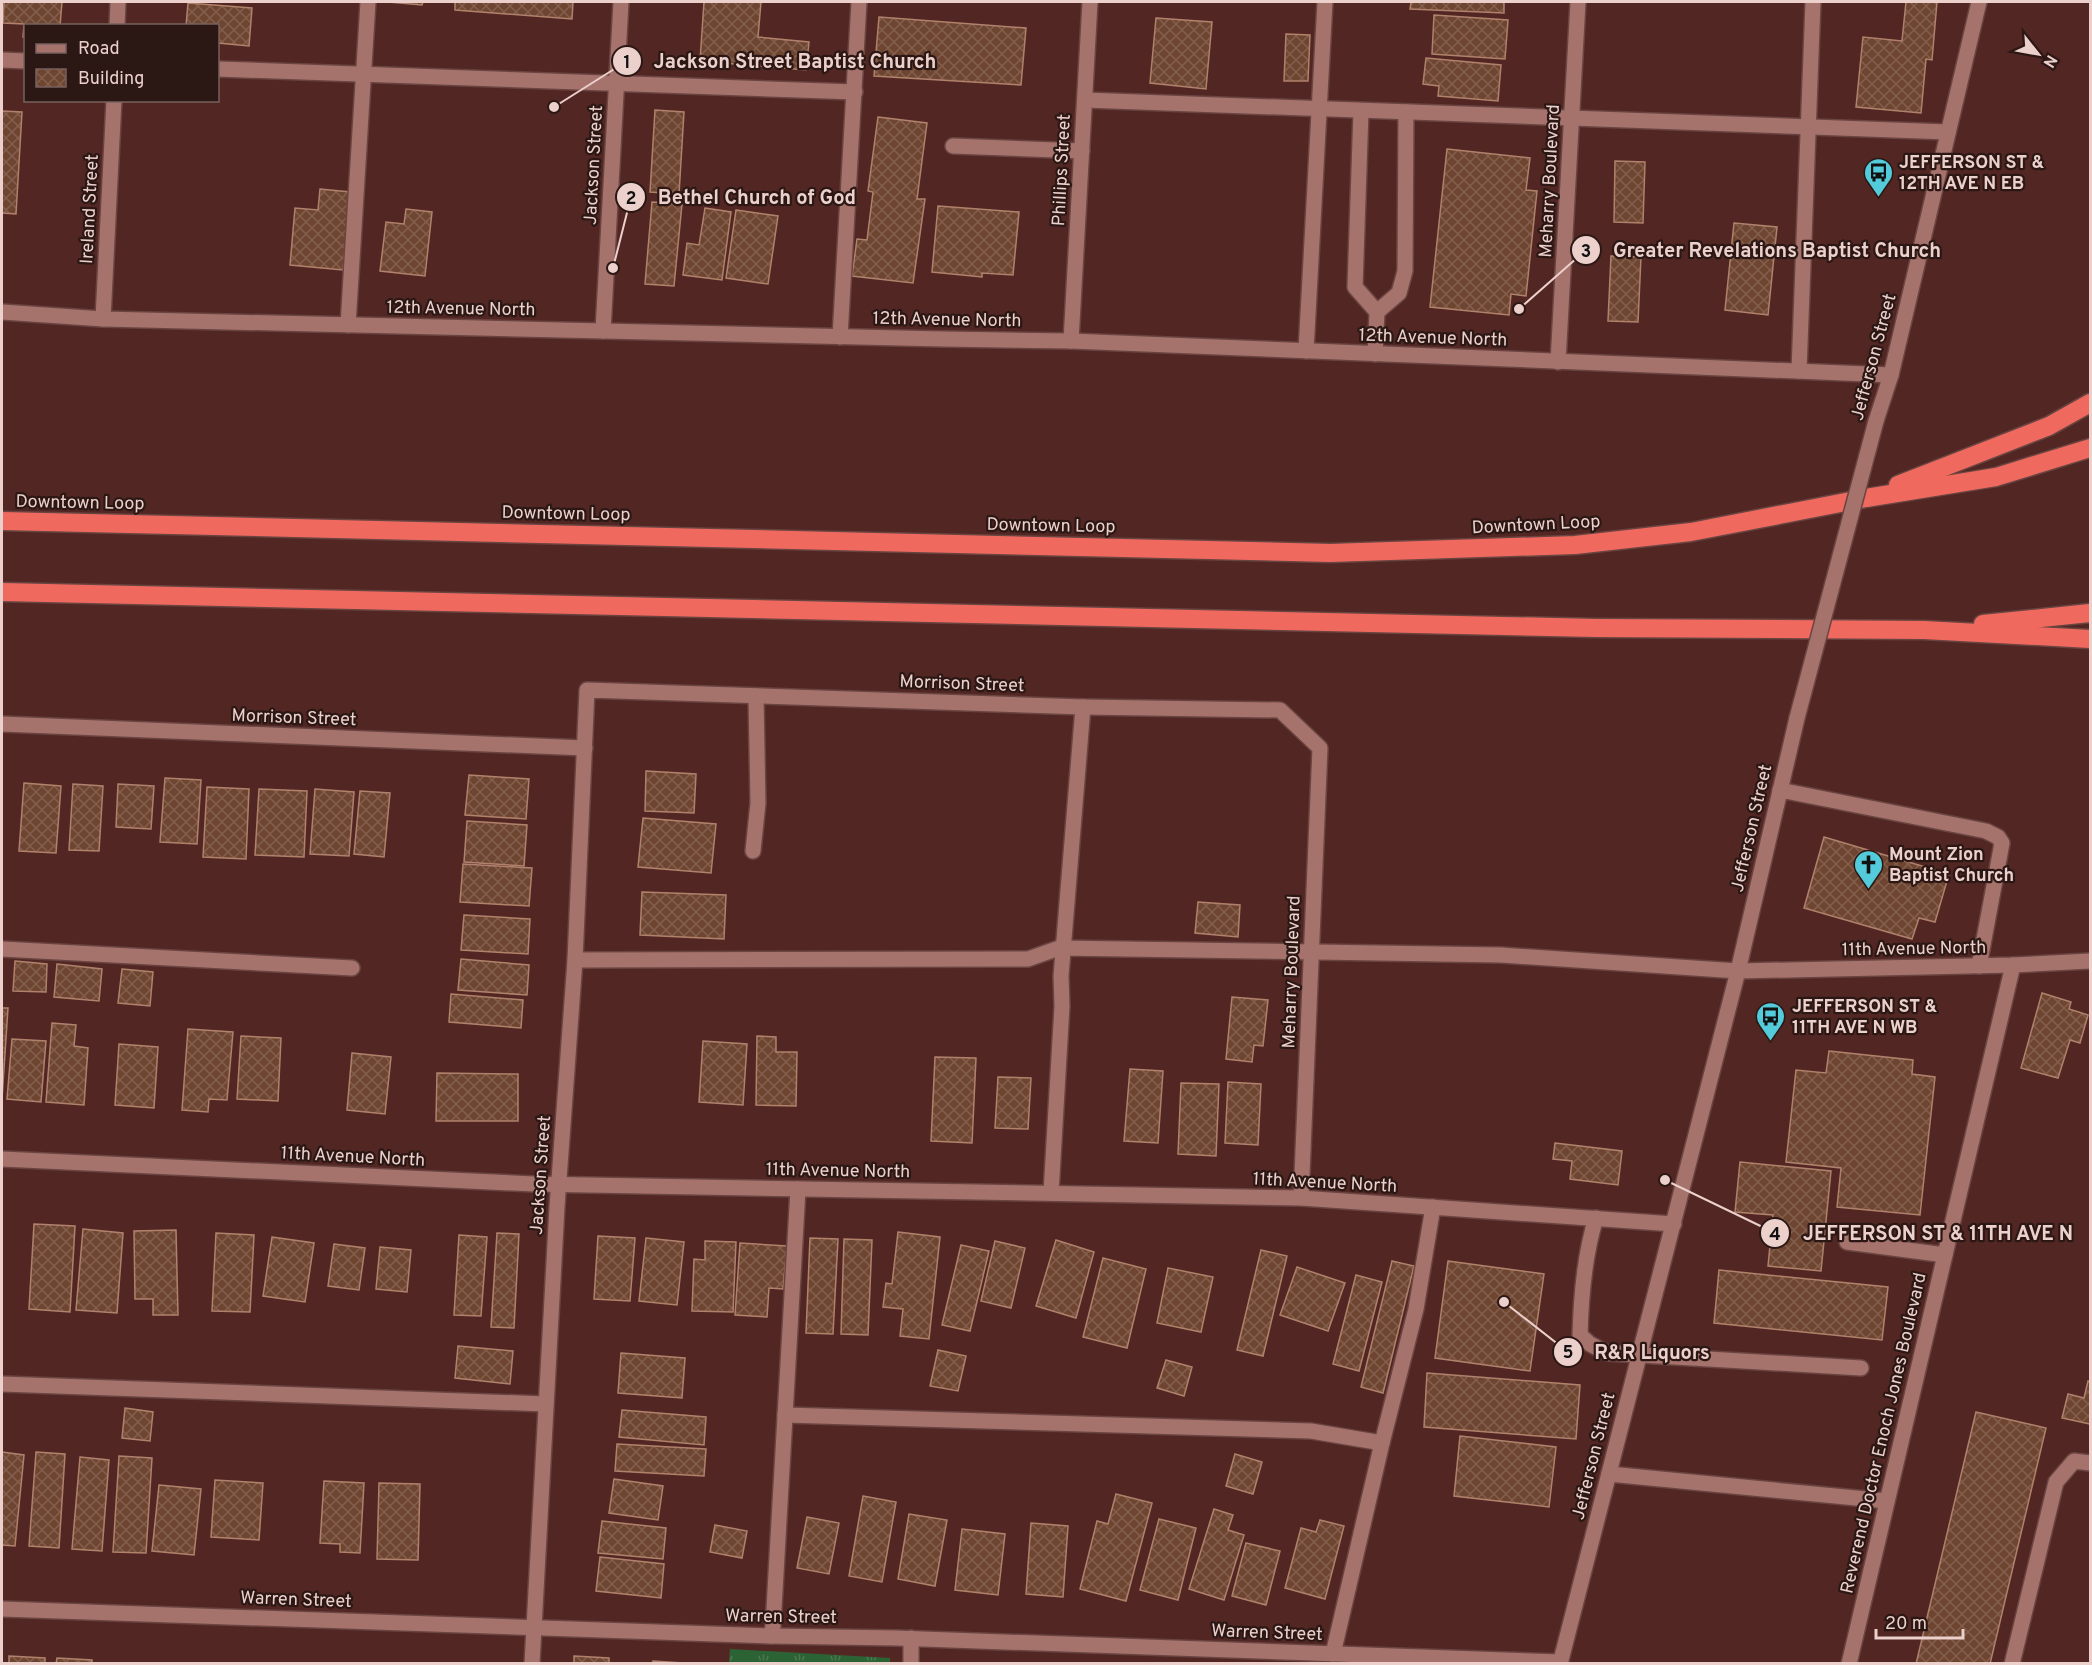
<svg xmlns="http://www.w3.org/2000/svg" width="2092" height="1665" viewBox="0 0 2092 1665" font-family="Overpass,sans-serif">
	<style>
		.grass { fill: url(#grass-tufts) }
		.building { fill: url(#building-cross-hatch); stroke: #b0826c; stroke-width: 1.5 }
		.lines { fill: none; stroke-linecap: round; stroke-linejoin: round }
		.service-casing { stroke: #694441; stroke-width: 18 }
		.minor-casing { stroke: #694441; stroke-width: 18 }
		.tertiary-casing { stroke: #694441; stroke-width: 18 }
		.secondary-casing { stroke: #694441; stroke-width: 18 }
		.motorway-casing { stroke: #694441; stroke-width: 21 }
		.service { stroke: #a5726c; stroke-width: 15 }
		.minor { stroke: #a5726c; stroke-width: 15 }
		.tertiary { stroke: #a5726c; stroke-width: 15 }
		.secondary { stroke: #a5726c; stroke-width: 15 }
		.motorway { stroke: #f0695f; stroke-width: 18 }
		.secondary-bridge-casing { stroke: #694441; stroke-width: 18; stroke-linecap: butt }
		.secondary-bridge { stroke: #a5726c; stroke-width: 15 }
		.labels { text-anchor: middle; stroke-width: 4.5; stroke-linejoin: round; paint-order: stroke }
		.poi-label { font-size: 18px; font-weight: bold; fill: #ecd0cc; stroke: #2b1714; text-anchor: start }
		.street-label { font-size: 18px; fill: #ecd0cc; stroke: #2b1714 }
		.leader { fill: none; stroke: #ecd0cc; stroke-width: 2 }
		.callout-dot { fill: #ecd0cc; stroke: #2b1714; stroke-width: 2 }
		.mark-label { font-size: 18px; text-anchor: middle; font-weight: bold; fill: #111 }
		.callout-label { font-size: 20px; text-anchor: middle; font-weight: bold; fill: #ecd0cc; stroke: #2b1714; stroke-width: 4.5; stroke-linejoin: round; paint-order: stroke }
	</style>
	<defs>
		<pattern id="grass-tufts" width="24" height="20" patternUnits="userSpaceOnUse" patternTransform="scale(1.5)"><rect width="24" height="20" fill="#2c6334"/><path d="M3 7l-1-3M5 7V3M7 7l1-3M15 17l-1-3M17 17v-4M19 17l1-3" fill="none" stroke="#4b7850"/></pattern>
		<pattern id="building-cross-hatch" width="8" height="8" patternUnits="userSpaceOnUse" patternTransform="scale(1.5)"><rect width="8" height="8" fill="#6e4530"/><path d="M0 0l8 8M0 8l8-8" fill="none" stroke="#835f4d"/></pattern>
	</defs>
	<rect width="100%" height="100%" fill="#522723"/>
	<!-- grass -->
	<polygon class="grass" points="730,1649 890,1658 890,1663 729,1663"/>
	<!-- building -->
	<g class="building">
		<polygon points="4,2 62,2 60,26 26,26 26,37 23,37 24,24 3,23"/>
		<polygon points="388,2 423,2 422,5"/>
		<polygon points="455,2 573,2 572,19 455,10"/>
		<polygon points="704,2 761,2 758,37 809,42 806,70 700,61"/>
		<polygon points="1411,2 1504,2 1504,13 1410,9"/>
		<polygon points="1906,2 1937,2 1932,60 1926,59 1921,113 1856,107 1863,37 1902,41"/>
		<polygon points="188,3 252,8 249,46 218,43 218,26 186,26"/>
		<polygon points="1434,15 1508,20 1505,59 1432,54"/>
		<polygon points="879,17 1026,28 1021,85 874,76"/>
		<polygon points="1156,18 1212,22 1206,89 1150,83"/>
		<polygon points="1286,34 1310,35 1308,81 1284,81"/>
		<polygon points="1426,58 1501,65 1498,101 1438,96 1439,86 1423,84"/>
		<polygon points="655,110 684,112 679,194 650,192"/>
		<polygon points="2,111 22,112 16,214 2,213"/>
		<polygon points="878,117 927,123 917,199 925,199 913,283 852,276 857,239 867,240 873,192 868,191"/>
		<polygon points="1447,149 1530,158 1526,190 1537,191 1526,296 1511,294 1509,315 1430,307"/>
		<polygon points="1615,161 1645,162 1643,223 1614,222"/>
		<polygon points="320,189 350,192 343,270 290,265 295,208 318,210"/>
		<polygon points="652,202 682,204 674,286 645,284"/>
		<polygon points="938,206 1019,212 1013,275 982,273 982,277 932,272"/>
		<polygon points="705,208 731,212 722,280 683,275 687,243 699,245"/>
		<polygon points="406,209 432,212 425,276 380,271 386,222 404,224"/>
		<polygon points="736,210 778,216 768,284 726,278"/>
		<polygon points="1734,223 1777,227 1768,315 1725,310"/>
		<polygon points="1611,256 1641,257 1638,322 1608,321"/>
		<polygon points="646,771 696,774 694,813 645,811"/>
		<polygon points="469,775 529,779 526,819 465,815"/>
		<polygon points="165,778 201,780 197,844 160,842"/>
		<polygon points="24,783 61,786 56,853 19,851"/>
		<polygon points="73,784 103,786 99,851 69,850"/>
		<polygon points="118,784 154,786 151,829 116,827"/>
		<polygon points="207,787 249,789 246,859 203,857"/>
		<polygon points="259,789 307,791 304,857 255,855"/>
		<polygon points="315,789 354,792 349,856 310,854"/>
		<polygon points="360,791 390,793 384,857 354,854"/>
		<polygon points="643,818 716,824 711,873 638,867"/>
		<polygon points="467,821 527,825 524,866 464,862"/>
		<polygon points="1824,837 1949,874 1935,922 1919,918 1912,939 1804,908"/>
		<polygon points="463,864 532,868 529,906 460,902"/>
		<polygon points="642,892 726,895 724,939 640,935"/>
		<polygon points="1198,902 1240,905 1238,937 1195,933"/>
		<polygon points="464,915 530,919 528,954 461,950"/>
		<polygon points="461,959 529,965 527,995 458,990"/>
		<polygon points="15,961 47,964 46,992 13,991"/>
		<polygon points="57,964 102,969 99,1001 54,997"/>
		<polygon points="122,969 153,972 150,1006 118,1003"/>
		<polygon points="2042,993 2071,1002 2069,1009 2088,1015 2080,1043 2070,1040 2058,1078 2021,1068"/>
		<polygon points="451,994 523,1000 521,1028 449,1022"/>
		<polygon points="1232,997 1268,1000 1263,1046 1254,1045 1252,1062 1226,1059"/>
		<polygon points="2,1008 8,1008 2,1099"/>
		<polygon points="52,1023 76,1025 74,1046 88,1048 84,1105 46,1102"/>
		<polygon points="188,1029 233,1032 227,1100 209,1099 208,1112 182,1110"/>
		<polygon points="241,1036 281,1038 278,1101 237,1099"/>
		<polygon points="757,1036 776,1037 776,1052 797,1052 796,1106 756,1105"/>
		<polygon points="12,1039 46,1041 41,1102 7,1099"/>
		<polygon points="703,1041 747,1044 743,1105 699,1102"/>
		<polygon points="119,1044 158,1047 154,1108 115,1105"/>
		<polygon points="1829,1051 1913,1060 1912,1074 1935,1077 1920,1215 1837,1207 1841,1168 1786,1162 1796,1070 1826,1073"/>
		<polygon points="352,1053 391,1057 385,1114 347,1110"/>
		<polygon points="935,1057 976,1058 972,1143 931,1141"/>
		<polygon points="1130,1069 1163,1071 1158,1143 1124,1141"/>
		<polygon points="437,1073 518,1074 518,1121 436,1121"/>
		<polygon points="998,1077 1031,1078 1028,1129 995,1128"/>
		<polygon points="1228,1082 1261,1084 1258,1145 1225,1143"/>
		<polygon points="1181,1083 1219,1084 1216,1156 1178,1154"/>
		<polygon points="1555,1143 1622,1151 1618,1185 1570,1179 1572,1161 1553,1159"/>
		<polygon points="1740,1162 1831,1171 1821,1271 1768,1266 1773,1215 1735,1212"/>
		<polygon points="34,1224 75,1226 70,1312 29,1309"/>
		<polygon points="83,1229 123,1233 117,1313 76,1310"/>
		<polygon points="176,1230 178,1315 153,1315 153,1299 135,1299 134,1231"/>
		<polygon points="898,1232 940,1237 929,1339 900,1336 903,1309 883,1307 886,1283 892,1284"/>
		<polygon points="216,1233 254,1235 250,1312 212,1311"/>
		<polygon points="497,1233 519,1234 514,1328 491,1327"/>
		<polygon points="459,1235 487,1237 481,1316 454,1315"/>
		<polygon points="598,1236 635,1238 630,1301 594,1299"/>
		<polygon points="272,1237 314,1243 305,1302 263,1296"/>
		<polygon points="646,1238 684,1242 677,1305 639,1301"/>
		<polygon points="810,1238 838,1239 833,1334 806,1333"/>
		<polygon points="844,1239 872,1240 868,1335 841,1334"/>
		<polygon points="1056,1240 1094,1252 1076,1318 1036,1306"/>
		<polygon points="705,1241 736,1242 733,1312 692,1311 694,1259 705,1260"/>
		<polygon points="995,1241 1025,1248 1011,1308 981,1301"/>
		<polygon points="740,1243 787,1246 783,1289 769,1288 767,1317 735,1315"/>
		<polygon points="334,1244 365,1248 359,1290 328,1286"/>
		<polygon points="961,1245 989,1251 970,1331 942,1325"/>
		<polygon points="380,1247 411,1250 407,1292 376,1289"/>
		<polygon points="1261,1250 1287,1256 1263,1356 1237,1350"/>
		<polygon points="1103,1258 1146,1269 1127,1348 1083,1337"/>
		<polygon points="1392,1261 1414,1266 1383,1393 1361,1387"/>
		<polygon points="1448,1261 1544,1274 1530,1371 1435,1358"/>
		<polygon points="1297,1267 1345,1283 1328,1331 1280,1315"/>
		<polygon points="1168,1268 1213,1277 1201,1332 1157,1323"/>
		<polygon points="1719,1270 1888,1287 1882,1340 1714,1323"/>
		<polygon points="1356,1275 1382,1282 1359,1371 1333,1364"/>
		<polygon points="458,1346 513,1351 510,1384 455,1378"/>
		<polygon points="938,1350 966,1356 958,1391 930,1386"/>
		<polygon points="621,1353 685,1358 682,1398 618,1393"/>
		<polygon points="1166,1360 1192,1367 1184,1396 1157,1388"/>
		<polygon points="1427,1373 1580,1385 1576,1439 1424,1427"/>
		<polygon points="2088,1381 2090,1382 2090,1424 2062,1418 2068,1394 2084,1398"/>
		<polygon points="125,1408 153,1412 150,1441 122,1438"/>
		<polygon points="622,1410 706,1417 704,1445 619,1437"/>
		<polygon points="1976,1412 2046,1428 1990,1664 1916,1664"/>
		<polygon points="1460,1436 1556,1447 1549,1507 1454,1496"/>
		<polygon points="617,1444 706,1449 704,1476 615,1471"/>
		<polygon points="2,1452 24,1455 15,1546 2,1545"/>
		<polygon points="36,1452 65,1454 59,1548 29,1546"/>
		<polygon points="1235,1454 1262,1462 1253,1494 1226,1486"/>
		<polygon points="119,1456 152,1458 146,1553 113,1552"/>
		<polygon points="80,1457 109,1460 102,1551 72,1549"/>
		<polygon points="614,1479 663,1486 658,1520 609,1513"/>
		<polygon points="215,1480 263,1483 259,1540 211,1537"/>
		<polygon points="324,1481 364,1483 360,1553 340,1552 340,1544 320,1543"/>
		<polygon points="379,1483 420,1484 418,1560 377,1559"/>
		<polygon points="159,1485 201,1489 194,1555 152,1551"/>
		<polygon points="1116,1494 1152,1503 1126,1601 1080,1589 1097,1521 1108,1524"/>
		<polygon points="863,1496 896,1502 882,1582 849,1576"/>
		<polygon points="1214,1509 1233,1515 1228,1530 1244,1535 1224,1600 1189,1589"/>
		<polygon points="909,1514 947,1520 935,1586 898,1579"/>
		<polygon points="807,1517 839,1523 829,1574 797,1568"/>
		<polygon points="1159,1519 1196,1528 1178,1600 1140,1590"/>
		<polygon points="1320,1520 1344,1526 1325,1599 1285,1588 1301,1528 1316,1532"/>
		<polygon points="602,1521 666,1528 663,1559 598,1553"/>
		<polygon points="1031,1523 1068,1526 1063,1597 1026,1594"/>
		<polygon points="715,1525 747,1531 742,1558 710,1552"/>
		<polygon points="962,1529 1005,1534 998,1595 955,1590"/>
		<polygon points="1246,1543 1280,1551 1266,1605 1232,1596"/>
		<polygon points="600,1557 664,1564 661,1598 596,1591"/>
		<polygon points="9,1656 45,1658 45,1664 9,1664"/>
		<polygon points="574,1656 609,1658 609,1664 574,1664"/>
		<polygon points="57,1658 92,1660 92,1664 56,1664"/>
		<polygon points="653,1661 683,1663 652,1664"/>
	</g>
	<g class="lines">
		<defs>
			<g id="service">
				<polyline points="2,60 26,61"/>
				<polyline points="218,69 855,92"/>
				<polyline points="1085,100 1948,132"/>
				<polyline points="1361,111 1355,287 1377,312 1375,354"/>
				<polyline points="953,146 1082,151"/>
				<polyline points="1377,312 1399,293 1405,271 1406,112"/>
				<polyline points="348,325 368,2"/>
				<polyline points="840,337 859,2"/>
				<polyline points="1306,351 1325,2"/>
				<polyline points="1799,371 1813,2"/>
				<polyline points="1780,790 1986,831 1998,837 2002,843 1979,966"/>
				<polyline points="753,851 758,803 756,696"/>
				<polyline points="2,949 352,968"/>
				<polyline points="575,960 1028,959 1059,948 1501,955 1738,971"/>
				<polyline points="1051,1193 1062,1006 1061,976 1083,707"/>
				<path d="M1596,1218C1584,1256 1581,1296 1580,1335L1590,1344L1607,1353L1861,1368"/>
				<polyline points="1847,1242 1945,1255"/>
				<polyline points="2,1384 546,1404"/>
				<polyline points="785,1415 1311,1431 1382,1443"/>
				<polyline points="1609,1474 1887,1501"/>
				<polyline points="771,1636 773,1626 798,1189"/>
				<polyline points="1333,1654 1382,1443 1416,1309 1433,1207"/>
				<polyline points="2012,1664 2056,1482 2074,1461 2090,1463"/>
			</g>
			<g id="minor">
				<polyline points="117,26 118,2"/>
				<polyline points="103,319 114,100"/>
				<polyline points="1071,341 1090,2"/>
				<polyline points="1558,362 1578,2"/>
				<polyline points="2,724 585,748"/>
				<polyline points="1738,971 2013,965 2090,961"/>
				<polyline points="2,1159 534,1184 1301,1198 1674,1224"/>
				<polyline points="2,1609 771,1636 896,1638 1561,1662"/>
				<polyline points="911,1638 911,1664"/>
				<polyline points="532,1664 557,1207 575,960 587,690 1083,707 1280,710 1320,748 1301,1198"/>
				<polyline points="1849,1664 2013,965"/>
			</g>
			<g id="tertiary">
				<polyline points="2,312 103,319 943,339 1071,341 1891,375"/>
				<polyline points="603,331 621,2"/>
			</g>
			<g id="secondary">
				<polyline points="1876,421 1891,375 1979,2"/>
				<polyline points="1560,1664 1738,971 1797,718"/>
			</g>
			<g id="motorway">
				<polyline points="1898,485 2049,426 2090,403"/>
				<polyline points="2,521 1330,553 1575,545 1691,532 1866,498 1996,477 2090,448"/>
				<polyline points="2,592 1596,628 1924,630 2090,639"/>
				<polyline points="1983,624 2090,613"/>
			</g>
		</defs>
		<!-- service casing -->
		<use href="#service" class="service-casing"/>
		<!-- minor casing -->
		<use href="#minor" class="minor-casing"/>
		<!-- tertiary casing -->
		<use href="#tertiary" class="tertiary-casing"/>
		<!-- secondary casing -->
		<use href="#secondary" class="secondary-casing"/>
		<!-- motorway casing -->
		<use href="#motorway" class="motorway-casing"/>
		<!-- service -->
		<use href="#service" class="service"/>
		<!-- minor -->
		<use href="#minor" class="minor"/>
		<!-- tertiary -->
		<use href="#tertiary" class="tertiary"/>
		<!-- secondary -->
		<use href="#secondary" class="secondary"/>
		<!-- motorway -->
		<use href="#motorway" class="motorway"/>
		<defs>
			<polyline id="secondary-bridge" points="1797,718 1876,421"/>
		</defs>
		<!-- secondary-bridge casing -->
		<use href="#secondary-bridge" class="secondary-bridge-casing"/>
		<!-- secondary-bridge -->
		<use href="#secondary-bridge" class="secondary-bridge"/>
	</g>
	<!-- icons -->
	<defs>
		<symbol id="bus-pin" viewBox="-11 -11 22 30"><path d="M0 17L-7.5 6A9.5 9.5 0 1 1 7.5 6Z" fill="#53cbda" stroke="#2b1714"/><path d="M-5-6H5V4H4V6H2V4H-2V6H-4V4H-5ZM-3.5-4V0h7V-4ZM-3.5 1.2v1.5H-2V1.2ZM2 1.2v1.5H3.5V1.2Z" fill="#111"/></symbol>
		<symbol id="church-pin" viewBox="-11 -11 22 30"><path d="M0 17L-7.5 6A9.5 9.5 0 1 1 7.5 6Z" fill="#53cbda" stroke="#2b1714"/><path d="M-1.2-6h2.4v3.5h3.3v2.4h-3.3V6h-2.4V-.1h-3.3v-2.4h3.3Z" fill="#111"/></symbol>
	</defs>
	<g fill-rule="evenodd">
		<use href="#bus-pin" x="1862" y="156" width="33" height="45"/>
		<use href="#church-pin" x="1852" y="848" width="33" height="45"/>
		<use href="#bus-pin" x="1754" y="1000" width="33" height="45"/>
	</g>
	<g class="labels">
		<!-- poi labels -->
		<g class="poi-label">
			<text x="1899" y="168">JEFFERSON ST &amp;<tspan x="1899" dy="21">12TH AVE N EB</tspan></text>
			<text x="1889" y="860">Mount Zion<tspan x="1889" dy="21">Baptist Church</tspan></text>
			<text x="1792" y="1012">JEFFERSON ST &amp;<tspan x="1792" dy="21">11TH AVE N WB</tspan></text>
		</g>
		<!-- street labels -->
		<g class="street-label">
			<text transform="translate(593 165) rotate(-87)" y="6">Jackson Street</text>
			<text transform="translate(1061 170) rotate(-87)" y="6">Phillips Street</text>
			<text transform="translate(1549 181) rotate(-87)" y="6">Meharry Boulevard</text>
			<text transform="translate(89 209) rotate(-87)" y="6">Ireland Street</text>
			<text transform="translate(461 308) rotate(1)" y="6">12th Avenue North</text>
			<text transform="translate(947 319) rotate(1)" y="6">12th Avenue North</text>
			<text transform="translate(1433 337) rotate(2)" y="6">12th Avenue North</text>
			<text transform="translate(1873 357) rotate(-75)" y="6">Jefferson Street</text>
			<text transform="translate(80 502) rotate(1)" y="6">Downtown Loop</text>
			<text transform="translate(566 513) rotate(1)" y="6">Downtown Loop</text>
			<text transform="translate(1536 524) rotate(-3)" y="6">Downtown Loop</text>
			<text transform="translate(1051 525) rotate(1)" y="6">Downtown Loop</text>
			<text transform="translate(962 683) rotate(2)" y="6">Morrison Street</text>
			<text transform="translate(294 717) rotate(2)" y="6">Morrison Street</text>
			<text transform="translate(1751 828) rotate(-77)" y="6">Jefferson Street</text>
			<text transform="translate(1914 948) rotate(-1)" y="6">11th Avenue North</text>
			<text transform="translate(1291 972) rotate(-88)" y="6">Meharry Boulevard</text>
			<text transform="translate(353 1156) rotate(3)" y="6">11th Avenue North</text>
			<text transform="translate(838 1170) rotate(1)" y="6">11th Avenue North</text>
			<text transform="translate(540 1175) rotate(-86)" y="6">Jackson Street</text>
			<text transform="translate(1325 1182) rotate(3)" y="6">11th Avenue North</text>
			<text transform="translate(1883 1433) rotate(-77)" y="6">Reverend Doctor Enoch Jones Boulevard</text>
			<text transform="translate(1593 1456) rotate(-76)" y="6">Jefferson Street</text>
			<text transform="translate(296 1599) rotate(2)" y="6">Warren Street</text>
			<text transform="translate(781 1616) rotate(1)" y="6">Warren Street</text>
			<text transform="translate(1267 1632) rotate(2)" y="6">Warren Street</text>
		</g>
	</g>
	<!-- callouts -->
	<path class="leader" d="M554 107L627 61M613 268L631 197M1519 309L1586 250M1665 1180L1775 1233M1504 1302L1568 1352"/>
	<g class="callout-dot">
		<circle cx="554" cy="107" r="6"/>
		<circle cx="613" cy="268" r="6"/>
		<circle cx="1519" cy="309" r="6"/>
		<circle cx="1665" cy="1180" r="6"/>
		<circle cx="1504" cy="1302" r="6"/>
		<circle cx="627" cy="61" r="15"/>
		<circle cx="631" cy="197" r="15"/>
		<circle cx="1586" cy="250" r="15"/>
		<circle cx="1775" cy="1233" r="15"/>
		<circle cx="1568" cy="1352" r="15"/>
	</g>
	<g class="mark-label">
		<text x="627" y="68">1</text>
		<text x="631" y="204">2</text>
		<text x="1586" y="257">3</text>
		<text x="1775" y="1240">4</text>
		<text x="1568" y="1358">5</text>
	</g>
	<g class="callout-label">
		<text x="795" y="68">Jackson Street Baptist Church</text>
		<text x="757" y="204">Bethel Church of God</text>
		<text x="1777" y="257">Greater Revelations Baptist Church</text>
		<text x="1938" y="1240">JEFFERSON ST &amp; 11TH AVE N</text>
		<text x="1652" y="1359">R&amp;R Liquors</text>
	</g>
	<!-- border -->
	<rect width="2092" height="1665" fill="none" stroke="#ecd0cc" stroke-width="6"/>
	<!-- legend -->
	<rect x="24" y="24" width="195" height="78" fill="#2b1714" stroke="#78615e" stroke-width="1.5"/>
	<rect x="36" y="44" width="30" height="9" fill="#a5726c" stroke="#78615e" stroke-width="1.5"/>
	<text x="78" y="54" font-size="18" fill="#ecd0cc">Road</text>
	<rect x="36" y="69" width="30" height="18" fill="url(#building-cross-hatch)" stroke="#78615e" stroke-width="1.5"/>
	<text x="78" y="84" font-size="18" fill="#ecd0cc">Building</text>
	<!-- north arrow -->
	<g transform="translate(2038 54) rotate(121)" stroke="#2b1714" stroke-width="4.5" paint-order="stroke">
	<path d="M0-4.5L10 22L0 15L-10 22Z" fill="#ecd0cc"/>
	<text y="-9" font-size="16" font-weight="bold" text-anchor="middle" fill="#ecd0cc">N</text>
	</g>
	<!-- scale -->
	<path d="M1876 1629v9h87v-9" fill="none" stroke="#ecd0cc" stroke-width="3"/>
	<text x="1885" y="1629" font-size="18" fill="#ecd0cc" stroke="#2b1714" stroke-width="4.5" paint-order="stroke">20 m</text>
</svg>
